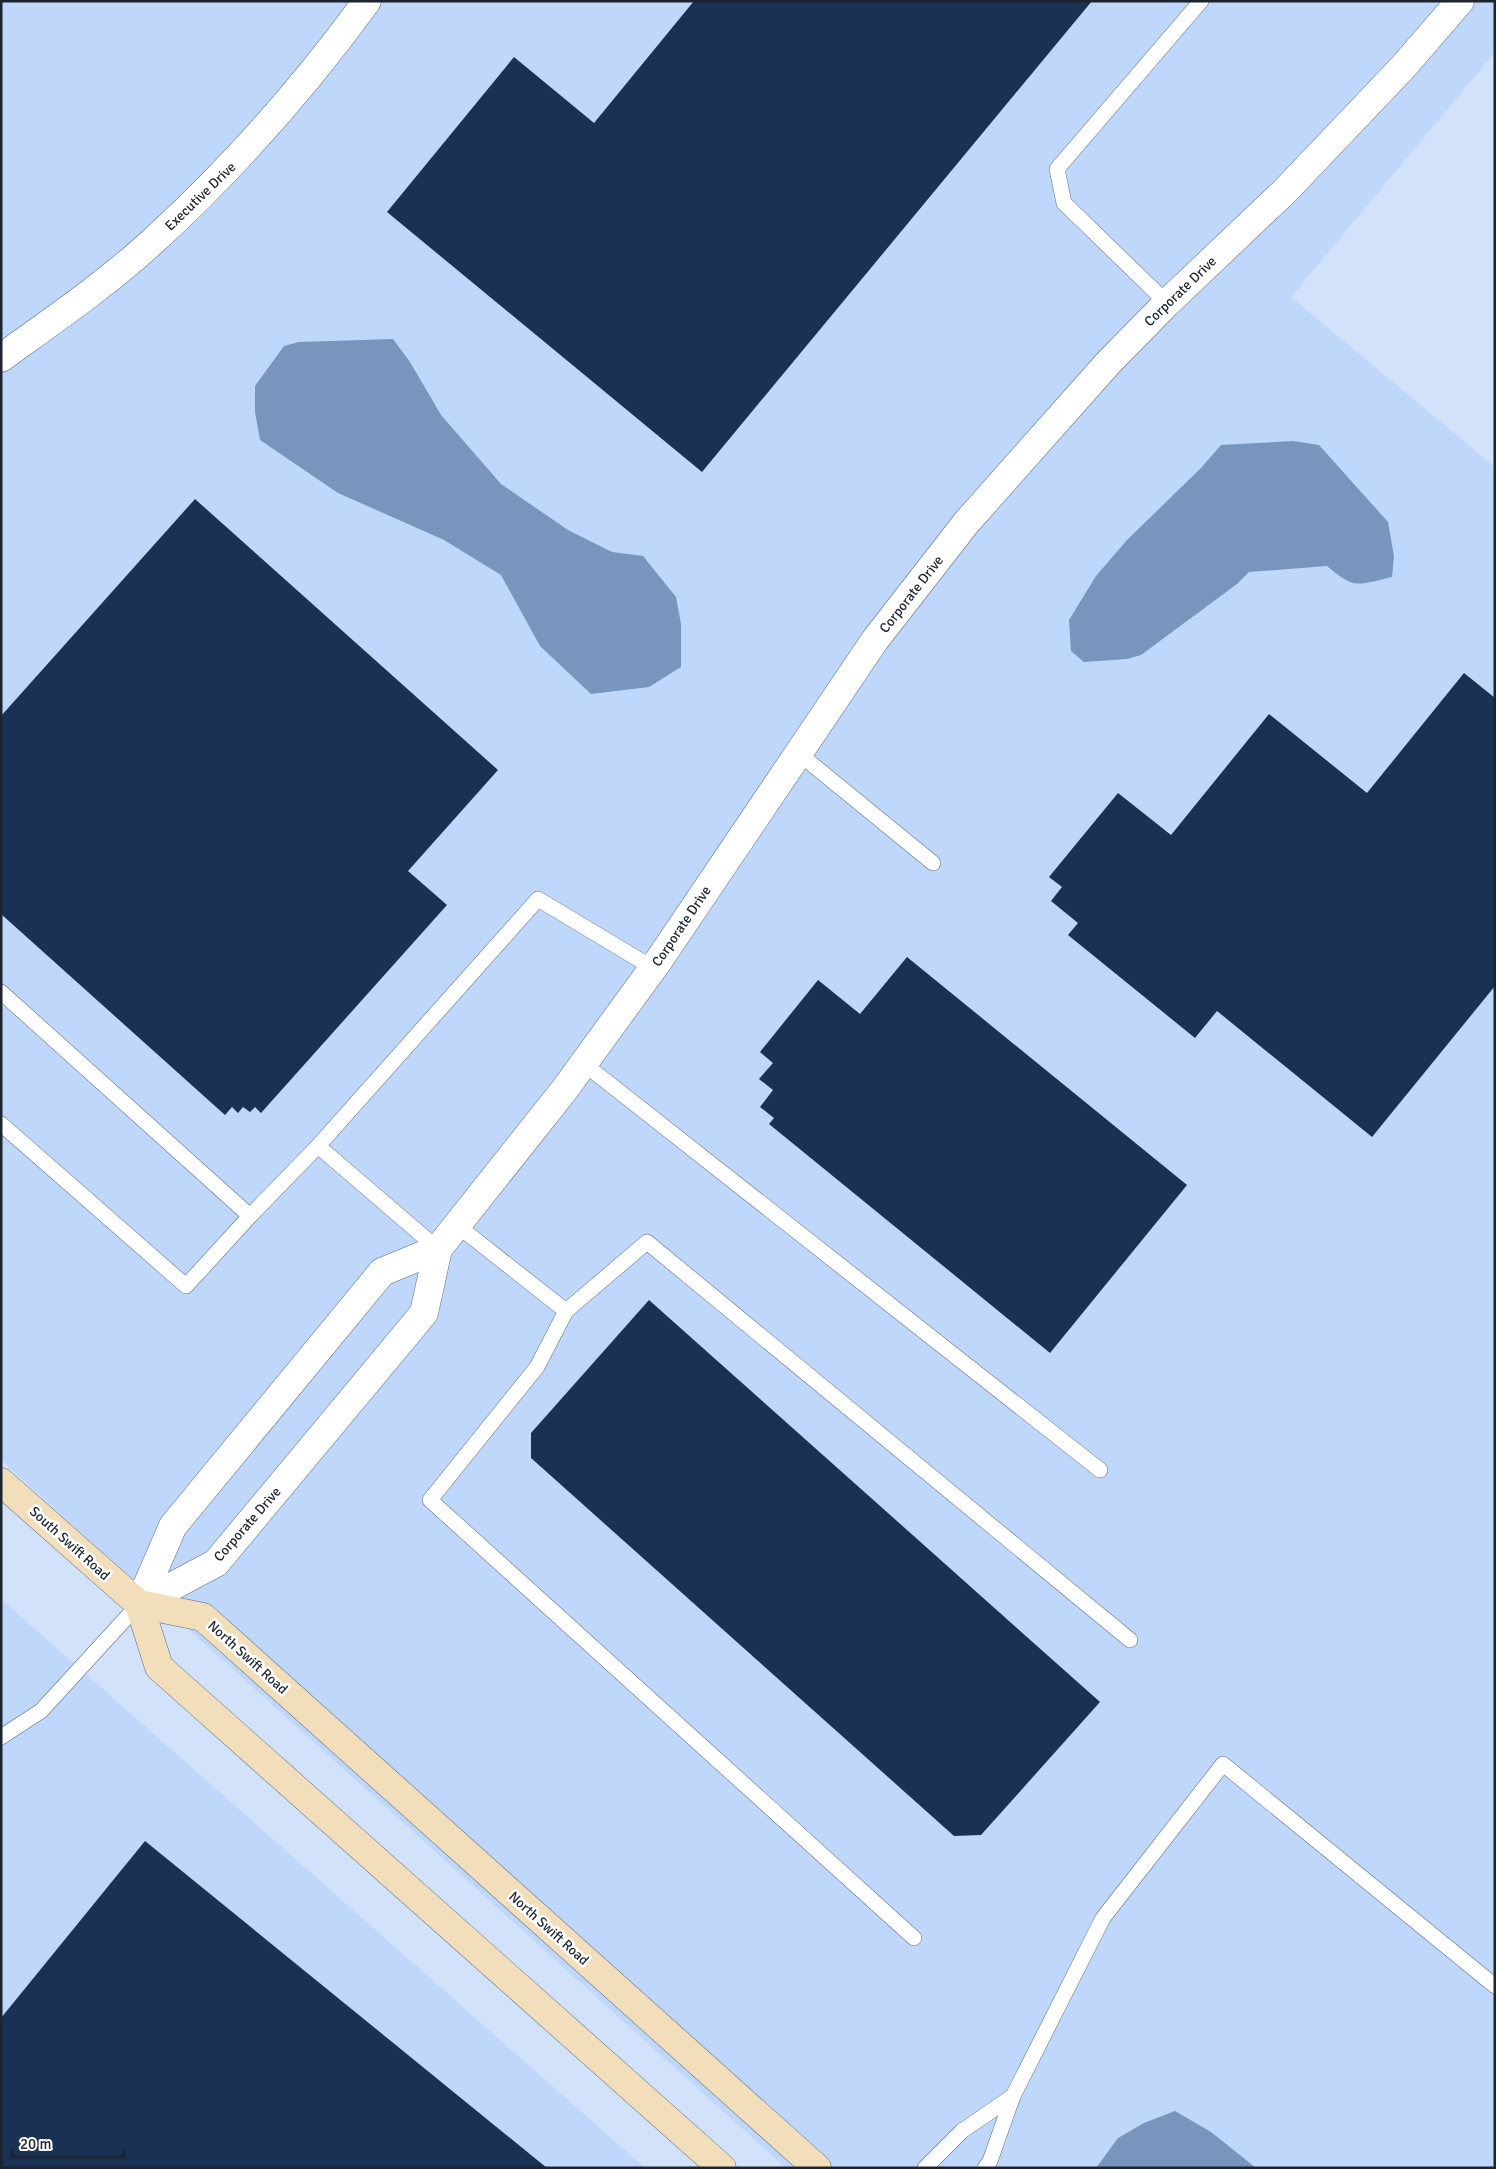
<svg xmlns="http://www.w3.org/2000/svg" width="1496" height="2169" viewBox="0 0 1496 2169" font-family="Signika,sans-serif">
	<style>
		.built { fill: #bed7fb }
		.water { fill: #7995bd }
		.building { fill: #193152 }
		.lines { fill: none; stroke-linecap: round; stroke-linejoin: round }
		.lane-casing { stroke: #5b6d86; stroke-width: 16 }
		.street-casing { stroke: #5b6d86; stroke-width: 29 }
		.secondary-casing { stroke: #5b6d86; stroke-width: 29 }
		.lane { stroke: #fff; stroke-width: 15 }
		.street { stroke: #fff; stroke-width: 28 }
		.secondary { stroke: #f2debb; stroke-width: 28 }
		.labels { text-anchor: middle; stroke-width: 5; stroke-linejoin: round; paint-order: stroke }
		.street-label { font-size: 14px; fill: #1c242f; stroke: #fff }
	</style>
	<rect width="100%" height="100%" fill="#d2e2fa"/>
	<!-- built -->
	<g class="built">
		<polygon points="1,1 1495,1 1495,52 1291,297 1495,467 1495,2168 786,2168 1,1460"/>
		<polygon points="1,1599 645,2168 1,2168"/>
	</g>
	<!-- water -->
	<g class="water">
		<polygon points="393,339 410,362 441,415 501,484 568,530 612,552 643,556 676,597 681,624 681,667 649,687 591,694 540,646 501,575 444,540 338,493 260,440 255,412 255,386 284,346 299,342"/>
		<path d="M1293,441L1319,445L1388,522L1394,556L1392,577C1357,585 1355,590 1327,566L1249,572L1237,584L1141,655L1127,659L1084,662L1071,651L1069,620L1096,576L1127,540L1201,468L1221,445Z"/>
		<polygon points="1175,2111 1211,2132 1256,2168 1096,2168 1118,2138 1144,2123"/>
	</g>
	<!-- building -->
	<g class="building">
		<polygon points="694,1 1092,1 702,472 387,212 514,57 594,123"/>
		<polygon points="195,499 498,770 408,871 447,905 261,1113 255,1107 250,1112 243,1107 238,1113 232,1107 225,1115 1,914 1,716"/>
		<polygon points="1464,673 1495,698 1495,986 1372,1137 1217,1011 1195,1038 1068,935 1078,923 1051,901 1062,887 1049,877 1118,793 1171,835 1269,714 1367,793"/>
		<polygon points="907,957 1187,1185 1050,1353 769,1124 774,1118 760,1107 773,1090 759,1079 773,1063 760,1052 818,980 860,1014"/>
		<polygon points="649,1300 1100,1702 981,1835 954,1836 531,1458 531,1433"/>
		<polygon points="145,1841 547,2168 1,2168 1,2018"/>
	</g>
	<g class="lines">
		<defs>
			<g id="lane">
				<polyline points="1167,303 1064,203 1057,169 1201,1"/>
				<polyline points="797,752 933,863"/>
				<polyline points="1,992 250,1216 318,1146 438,1249"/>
				<polyline points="583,1063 1100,1470"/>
				<polyline points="1,1124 186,1286 250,1216"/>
				<polyline points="318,1146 538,899 653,968"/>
				<polyline points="458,1226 566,1311 537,1367 430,1500 914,1938"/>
				<polyline points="566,1311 647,1242 1130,1640"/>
				<polyline points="1,1737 41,1711 139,1604"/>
				<polyline points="925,2168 962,2131 1013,2096"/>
				<polyline points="985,2168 990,2161 1013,2096 1103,1918 1223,1764 1495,1986"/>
			</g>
			<g id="street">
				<path d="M1,358C52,321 105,285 152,242C232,169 303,89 367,1"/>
				<polyline points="139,1604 173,1526 382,1272 438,1249 565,1089 659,960 875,640 966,523 1109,362 1167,303 1286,190 1404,66 1460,1"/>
				<polyline points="139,1604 216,1563 424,1313 438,1249"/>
			</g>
			<g id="secondary">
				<polyline points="1,1482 139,1604 203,1617 817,2168"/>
				<polyline points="139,1604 159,1667 722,2168"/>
			</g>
		</defs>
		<!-- lane casing -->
		<use href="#lane" class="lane-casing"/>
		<!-- street casing -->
		<use href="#street" class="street-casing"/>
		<!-- secondary casing -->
		<use href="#secondary" class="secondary-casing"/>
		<!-- lane -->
		<use href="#lane" class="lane"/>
		<!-- street -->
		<use href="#street" class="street"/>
		<!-- secondary -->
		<use href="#secondary" class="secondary"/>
	</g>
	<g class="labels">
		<!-- street labels -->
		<g class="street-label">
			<text transform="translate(200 196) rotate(-44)" y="5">Executive Drive</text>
			<text transform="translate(1180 291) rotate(-44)" y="5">Corporate Drive</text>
			<text transform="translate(911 594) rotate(-52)" y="5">Corporate Drive</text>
			<text transform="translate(681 926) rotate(-56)" y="5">Corporate Drive</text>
			<text transform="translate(247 1524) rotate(-49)" y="5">Corporate Drive</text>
			<text transform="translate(70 1543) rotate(42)" y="5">South Swift Road</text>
			<text transform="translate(248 1657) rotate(42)" y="5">North Swift Road</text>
			<text transform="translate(549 1928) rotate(42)" y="5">North Swift Road</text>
		</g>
	</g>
	<!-- border -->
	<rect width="1496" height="2169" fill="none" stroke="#1c242f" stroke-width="5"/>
	<!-- scale -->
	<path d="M12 2149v8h112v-8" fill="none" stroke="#1c242f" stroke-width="2.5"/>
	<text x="20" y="2149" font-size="15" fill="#1c242f" stroke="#ffffff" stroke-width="4" paint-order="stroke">20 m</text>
</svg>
